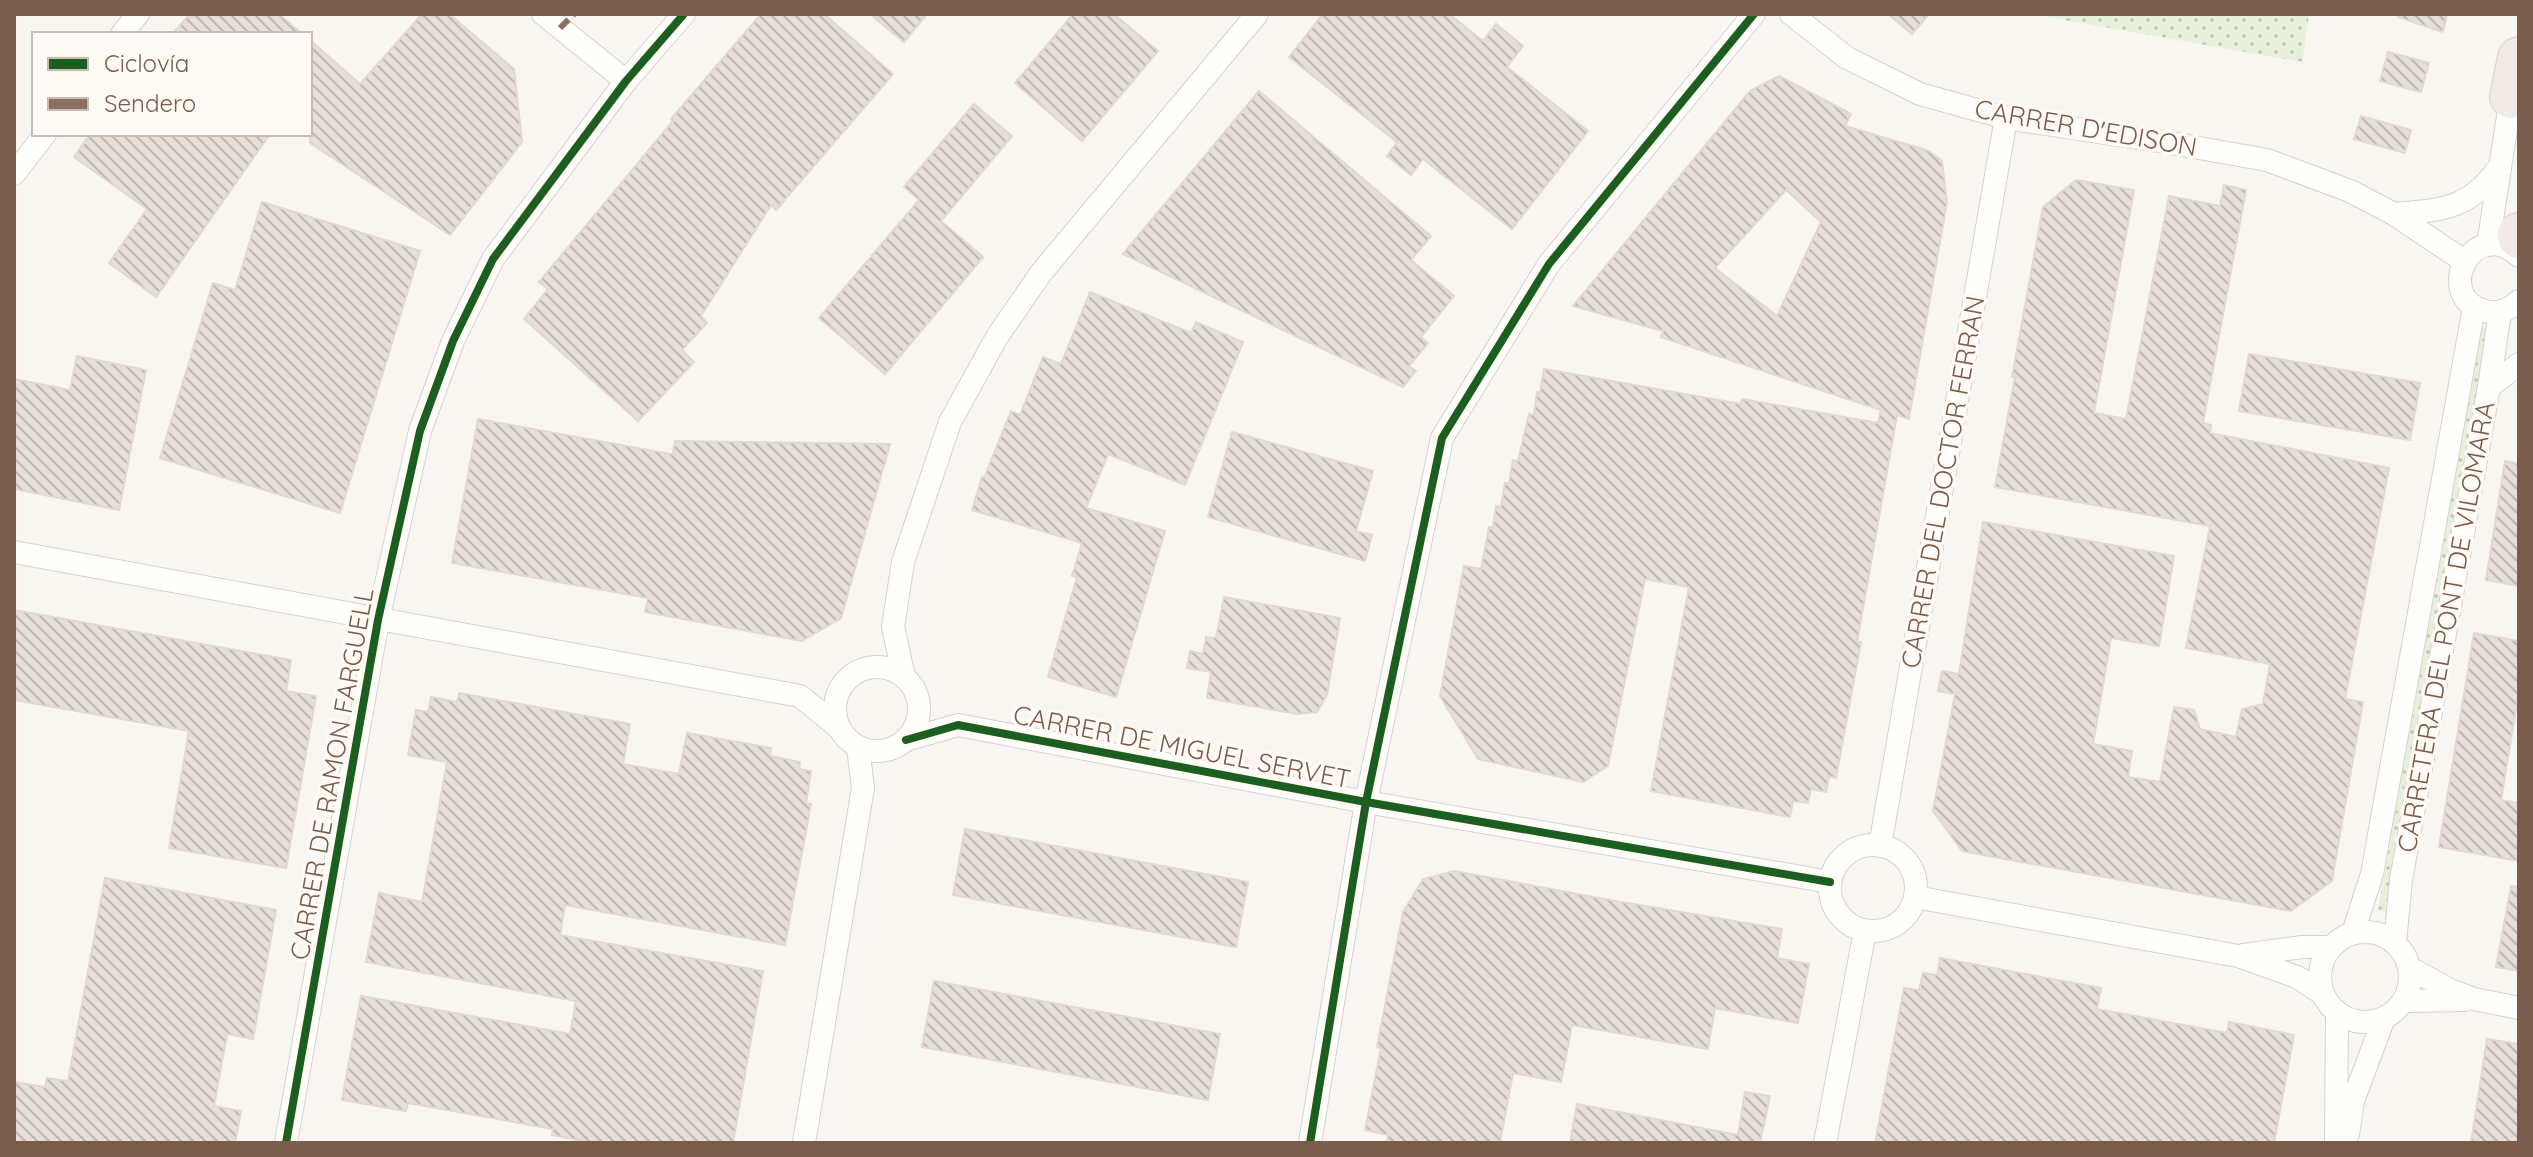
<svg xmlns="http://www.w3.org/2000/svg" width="2533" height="1157" viewBox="0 0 2533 1157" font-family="Quicksand,sans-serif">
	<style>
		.grass { fill: url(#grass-dots) }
		.building { fill: url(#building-back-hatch); stroke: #e2d8d2; stroke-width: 2; fill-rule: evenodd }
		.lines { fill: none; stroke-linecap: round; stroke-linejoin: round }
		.street-casing { stroke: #d7d1cb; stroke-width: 24 }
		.highway-casing { stroke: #dad1cc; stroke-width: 44 }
		.street { stroke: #fefefd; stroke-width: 22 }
		.highway { stroke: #f2eae7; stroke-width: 42 }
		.quiet { stroke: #8d6e63; stroke-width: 6; stroke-dasharray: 12 6; stroke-linecap: butt }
		.cycleway-casing { stroke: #fffaf3; stroke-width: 13 }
		.cycleway { stroke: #1b5e20; stroke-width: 8 }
		.labels { text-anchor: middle; stroke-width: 7; stroke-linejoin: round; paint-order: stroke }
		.street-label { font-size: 26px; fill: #7a5c4d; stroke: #fffaf3 }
	</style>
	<defs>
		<pattern id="grass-dots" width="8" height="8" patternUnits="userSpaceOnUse" patternTransform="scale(2)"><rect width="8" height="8" fill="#e7f0db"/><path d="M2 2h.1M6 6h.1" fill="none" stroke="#c0c6b4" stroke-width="1.8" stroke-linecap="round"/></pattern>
		<pattern id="building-back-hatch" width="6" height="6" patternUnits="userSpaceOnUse" patternTransform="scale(2)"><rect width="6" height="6" fill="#e6ded7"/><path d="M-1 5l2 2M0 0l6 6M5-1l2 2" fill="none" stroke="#bfb7b1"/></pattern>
	</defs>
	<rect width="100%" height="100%" fill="#f9f5f0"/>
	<!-- grass -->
	<g class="grass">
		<polygon points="2049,14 2309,14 2302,62 2048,17"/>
		<polygon points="2482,328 2491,330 2387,912 2378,910"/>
	</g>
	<!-- building -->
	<g class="building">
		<polygon points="190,14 279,14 302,34 172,34"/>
		<polygon points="422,14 449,14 514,69 522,142 450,235 310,143 310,40 360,84"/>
		<polygon points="761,14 824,14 893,74 776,210 771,205 701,316 707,323 682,350 694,362 638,421 524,319 548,289 539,282 673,121 671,119"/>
		<polygon points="870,14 927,14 904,42"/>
		<polygon points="1073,14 1114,14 1158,51 1082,141 1015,83"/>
		<polygon points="1323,14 1449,14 1483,41 1496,24 1523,46 1507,67 1588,131 1512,229 1423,159 1411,175 1387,156 1397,142 1289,57"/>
		<polygon points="1888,14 1929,14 1912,34"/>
		<polygon points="2398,14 2447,14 2443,32 2398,17"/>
		<polygon points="2388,52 2429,63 2421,92 2380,81"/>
		<path d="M1779,76L1851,114L1845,126L1929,151L1942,161L1947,202L1909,419L1897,415L1857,642H1861L1836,778L1829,776L1826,792L1811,789L1808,803L1793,801L1790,817L1651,791L1689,587L1645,579L1608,766L1583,782L1478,759L1440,696L1464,566L1481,569L1489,527L1493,528L1496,506L1501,507L1505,483L1509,484L1513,460L1518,461L1529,414L1534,415L1537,392L1540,393L1544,369L1741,404L1742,399L1878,423L1881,410L1661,337L1663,331L1573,306L1750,91ZM1786,190L1821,222L1777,316L1715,268Z"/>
		<polygon points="1259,91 1431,236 1411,260 1454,296 1421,337 1428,343 1409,366 1416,371 1403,387 1123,254"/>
		<polygon points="974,104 1012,136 941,221 983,257 885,374 819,318 919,200 904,187"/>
		<polygon points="2361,116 2411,130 2405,153 2354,139"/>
		<polygon points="90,134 270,134 156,297 109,263 147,209 74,157"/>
		<polygon points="2076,180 2134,190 2094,413 2126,419 2169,196 2220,206 2224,185 2246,190 2203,423 2211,425 2210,433 2389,468 2345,699 2363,702 2332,881 2291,911 1962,851 1933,811 1955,694 1938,691 1942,671 1959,674 1983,522 2174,556 2159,646 2111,638 2093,744 2132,751 2128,777 2160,782 2174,707 2194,710 2200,729 2236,737 2242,709 2263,704 2270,664 2186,648 2210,526 1995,487 2015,377 2012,377 2043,207"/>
		<polygon points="262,202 420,251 340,513 160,458 213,283 235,290"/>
		<polygon points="1090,292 1191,333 1196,322 1243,342 1185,485 1108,454 1086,508 1165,531 1116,697 1048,677 1077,577 1072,576 1082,543 972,510 982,477 984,478 1011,411 1020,415 1043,357 1061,364"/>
		<polygon points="2249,354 2420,383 2410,440 2239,411"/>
		<polygon points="77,356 146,370 119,510 14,489 14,379 70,390"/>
		<polygon points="478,419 676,455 673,452 675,441 890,444 841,618 802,641 645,612 648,598 452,563"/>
		<polygon points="1232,432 1373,471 1356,531 1372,535 1365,561 1208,517"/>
		<polygon points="2505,461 2519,464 2519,586 2486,580"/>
		<polygon points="1224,597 1340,618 1327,695 1317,712 1297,714 1207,698 1211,672 1187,668 1190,651 1203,654 1206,637 1216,638"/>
		<polygon points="14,610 291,660 286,691 316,696 286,868 169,848 189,731 14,700"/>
		<polygon points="2474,633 2519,641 2519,691 2501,800 2519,803 2519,861 2439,847"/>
		<polygon points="459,693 630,724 623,764 679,774 687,733 771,748 770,756 800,762 799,769 811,771 806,803 811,804 785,945 565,905 560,935 763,971 733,1143 593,1143 552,1135 553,1129 408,1103 406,1111 342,1100 361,996 570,1034 576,1001 366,962 379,893 422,902 447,762 408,755 416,710 428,712 431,697 457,702"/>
		<polygon points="965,829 1248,882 1236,947 953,895"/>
		<polygon points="1454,871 1610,900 1782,929 1777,958 1809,964 1798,1023 1715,1008 1708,1049 1572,1025 1561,1082 1513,1073 1500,1143 1387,1143 1388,1135 1365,1130 1381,1048 1377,1047 1403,912 1423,879"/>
		<polygon points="105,878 276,910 253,1039 227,1034 214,1106 241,1111 235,1143 14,1143 14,1082 45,1087 47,1078 68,1081"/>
		<polygon points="2511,886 2519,887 2519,971 2496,967"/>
		<polygon points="1940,958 2101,988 2097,1009 2227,1033 2229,1022 2294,1035 2274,1143 1875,1143 1904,988 1919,990 1923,973 1937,975"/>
		<polygon points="934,981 1220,1034 1208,1100 922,1047"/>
		<polygon points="2487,1039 2519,1044 2519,1143 2471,1143"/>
		<polygon points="1745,1092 1770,1096 1760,1143 1570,1143 1577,1104 1738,1135"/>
	</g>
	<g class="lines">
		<defs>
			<g id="street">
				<polyline points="543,14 626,81"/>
				<polyline points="1791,14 1847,58 1920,94 2006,118 2171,143 2267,160 2350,191 2394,214 2464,261"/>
				<polyline points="122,34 138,14"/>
				<polyline points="14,174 45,134"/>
				<path d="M2394,214C2440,210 2468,210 2497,170"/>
				<polyline points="2488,245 2511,97"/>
				<path d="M2519,256C2473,214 2432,297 2485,311C2498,315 2509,310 2519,301"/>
				<polyline points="2489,387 2519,364"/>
				<polyline points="14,552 800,696 839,728"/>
				<circle cx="877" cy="709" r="42"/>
				<polyline points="904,677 893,627 903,562 950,422 997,337 1041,273 1257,14"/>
				<polyline points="906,740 958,725 1366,802 1830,882"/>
				<circle cx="1873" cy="888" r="43"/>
				<polyline points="1880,846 2006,118"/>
				<polyline points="1915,897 2238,956 2297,977 2323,994"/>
				<circle cx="2365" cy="977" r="45"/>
				<polyline points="2353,933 2372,874 2474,307"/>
				<polyline points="2395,942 2401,880 2489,387 2500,312"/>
				<polyline points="2244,955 2302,947 2331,947"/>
				<polyline points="2410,968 2450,990 2474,999 2519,1008"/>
				<polyline points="2404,1001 2464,1000"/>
				<polyline points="2348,1134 2353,1101 2384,1018"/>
				<polyline points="286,1143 378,620 420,431 453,341 493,259 626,81 684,14"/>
				<polyline points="804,1143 863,788 858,747"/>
				<polyline points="1310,1143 1366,802 1442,438 1549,264 1754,14"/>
				<polyline points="1825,1143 1865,931"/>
				<polyline points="2336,1143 2337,1012"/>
			</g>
			<g id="highway">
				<polyline points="2511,97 2519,58"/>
				<polyline points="2519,234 2519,237"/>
			</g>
		</defs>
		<!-- street casing -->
		<use href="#street" class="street-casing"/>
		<!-- highway casing -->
		<use href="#highway" class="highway-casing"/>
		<!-- street -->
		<use href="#street" class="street"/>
		<!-- highway -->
		<use href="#highway" class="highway"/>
		<!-- quiet -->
		<polyline class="quiet" points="560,28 574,14"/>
		<defs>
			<g id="cycleway">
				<polyline points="906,740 958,725 1366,802 1830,882"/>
				<polyline points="286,1143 378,620 420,431 453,341 493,259 626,81 684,14"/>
				<polyline points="1310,1143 1366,802 1442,438 1549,264 1754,14"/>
			</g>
		</defs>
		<!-- cycleway casing -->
		<use href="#cycleway" class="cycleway-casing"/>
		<!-- cycleway -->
		<use href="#cycleway" class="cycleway"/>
	</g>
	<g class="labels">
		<!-- street labels -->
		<g class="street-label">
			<text transform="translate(2086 128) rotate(10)" y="9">CARRER D'EDISON</text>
			<text transform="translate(1943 482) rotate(-80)" y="9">CARRER DEL DOCTOR FERRAN</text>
			<text transform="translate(2446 627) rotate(-80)" y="9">CARRETERA DEL PONT DE VILOMARA</text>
			<text transform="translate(1182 747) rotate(11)" y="9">CARRER DE MIGUEL SERVET</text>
			<text transform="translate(332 774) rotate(-80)" y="9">CARRER DE RAMON FARGUELL</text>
		</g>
	</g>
	<!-- border -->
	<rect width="2533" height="1157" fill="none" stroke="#7a5c4d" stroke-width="32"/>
	<!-- legend -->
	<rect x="32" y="32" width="280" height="104" fill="#fffaf3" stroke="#cabbb1" stroke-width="2"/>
	<rect x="48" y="58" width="40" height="12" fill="#1b5e20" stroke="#cabbb1" stroke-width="2"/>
	<text x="104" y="72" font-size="24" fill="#7a5c4d">Ciclovía</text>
	<rect x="48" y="98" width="40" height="12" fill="#8d6e63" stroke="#cabbb1" stroke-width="2"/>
	<text x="104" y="112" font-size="24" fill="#7a5c4d">Sendero</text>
</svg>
